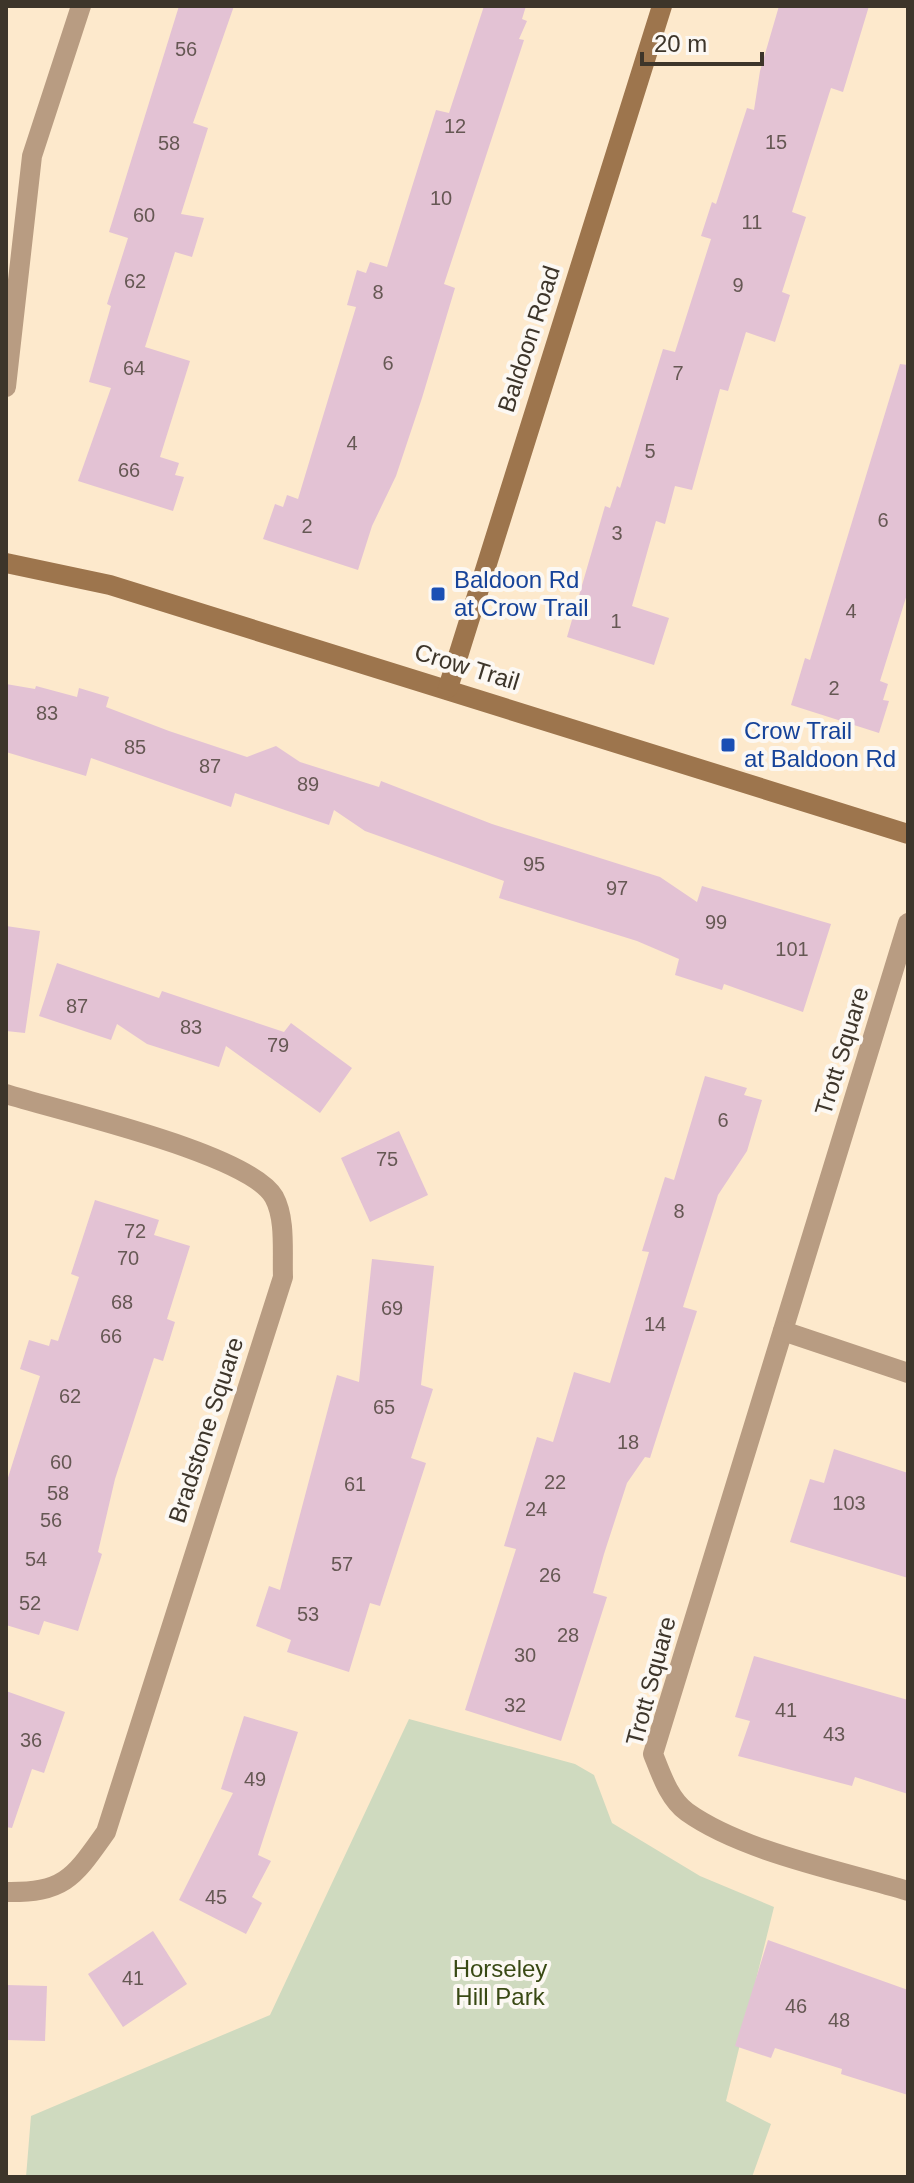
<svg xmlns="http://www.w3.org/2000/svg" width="914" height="2183" viewBox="0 0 914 2183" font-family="Arial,sans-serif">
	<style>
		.green { fill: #cfdabf }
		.building { fill: #e3c2d4 }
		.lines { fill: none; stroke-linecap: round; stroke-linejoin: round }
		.street { stroke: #b89c82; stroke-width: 20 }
		.secondary { stroke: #9d754d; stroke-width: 20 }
		.transit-dot { fill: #1a4fb4; stroke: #fcf8f3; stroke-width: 3 }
		.labels { text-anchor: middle; stroke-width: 8; stroke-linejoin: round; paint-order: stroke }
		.number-label { font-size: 20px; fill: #665854 }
		.street-label { font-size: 24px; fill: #3d352a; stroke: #fcf8f3 }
		.transit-label { font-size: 24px; fill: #164399; stroke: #fcf8f3; text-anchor: start }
		.park-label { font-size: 24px; fill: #394914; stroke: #fcf8f3 }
	</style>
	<rect width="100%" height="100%" fill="#fde9cc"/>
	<!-- green -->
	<polygon class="green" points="409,1719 575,1764 594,1775 612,1823 700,1876 774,1907 726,2101 771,2124 752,2177 26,2177 31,2116 270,2015"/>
	<!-- building -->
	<g class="building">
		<polygon points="179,6 234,6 193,123 208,128 181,214 204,218 192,257 175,252 145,347 190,361 160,457 179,463 175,475 184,477 173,511 78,481 111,388 89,382 111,306 107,304 128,238 109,232"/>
		<polygon points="484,6 526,6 522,19 527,21 519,39 524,40 444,284 455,288 422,398 396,476 372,526 358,570 263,539 275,504 283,507 287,495 298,499 356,307 347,305 357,270 366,273 370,262 387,267 436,110 449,113"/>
		<polygon points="779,6 869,6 843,92 831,88 829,94 792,212 806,217 782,292 790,295 775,342 746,332 728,391 720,389 692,490 675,486 665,524 656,521 632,606 669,618 654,665 567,637 605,506 610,508 617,486 620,488 663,349 675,352 711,239 701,236 712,202 716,204 747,108 754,110 760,71"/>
		<polygon points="900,364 908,365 908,591 880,681 888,684 883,700 889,701 879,733 791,705 805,658 810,660"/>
		<polygon points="6,684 35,689 36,686 77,697 79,688 109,697 106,707 169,731 247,757 276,746 300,762 379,787 381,781 492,824 660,877 697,902 702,886 831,924 803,1012 724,984 722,990 675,975 679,959 637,941 499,898 504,881 365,831 334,810 329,825 235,793 231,807 91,758 86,776 6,752"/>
		<polygon points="6,926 40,931 25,1033 6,1031"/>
		<polygon points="57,963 159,998 162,991 284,1032 291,1023 352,1068 320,1113 226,1046 219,1067 147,1044 117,1024 111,1040 39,1016"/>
		<polygon points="705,1076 747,1088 744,1095 762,1100 747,1151 718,1195 683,1307 697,1311 650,1458 645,1457 627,1483 604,1554 593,1593 607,1597 561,1741 465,1710 516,1549 504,1546 537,1437 553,1442 574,1372 610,1383 649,1252 642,1251 665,1177 674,1180"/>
		<polygon points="399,1131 428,1195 370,1222 341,1158"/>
		<polygon points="95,1200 159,1220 154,1235 190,1246 167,1319 175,1322 163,1361 154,1358 115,1479 98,1552 102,1554 78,1631 44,1621 39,1635 6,1625 6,1484 40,1376 20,1369 29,1340 49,1346 51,1339 58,1341 79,1277 71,1274"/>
		<polygon points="372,1259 434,1266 421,1385 433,1389 411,1458 426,1463 380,1606 370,1603 349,1672 287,1652 291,1640 256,1626 269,1586 280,1590 337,1375 359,1382"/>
		<polygon points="834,1449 908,1473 908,1578 790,1542 810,1479 824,1483"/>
		<polygon points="754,1656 908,1700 908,1794 855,1777 852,1786 738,1756 750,1721 735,1717"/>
		<polygon points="6,1691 65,1712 44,1773 32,1769 12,1828 6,1827"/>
		<polygon points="244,1716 298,1732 258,1855 271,1861 252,1897 262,1903 246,1934 179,1900 233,1793 221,1789"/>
		<polygon points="153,1931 187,1984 123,2027 88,1974"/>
		<polygon points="768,1940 908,1990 908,2095 841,2074 842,2069 775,2048 771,2058 735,2046"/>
		<polygon points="6,1985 47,1986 45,2041 6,2040"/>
	</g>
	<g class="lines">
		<!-- street -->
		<g class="street">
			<polyline points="6,387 32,156 81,6"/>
			<path d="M908,923L653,1754C661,1774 669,1799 687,1812C743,1852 842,1871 908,1891"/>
			<path d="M6,1094C59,1111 249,1153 274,1197C286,1219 282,1252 283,1277L106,1832C74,1877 65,1893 6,1892"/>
			<polyline points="783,1331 908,1373"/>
		</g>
		<!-- secondary -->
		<g class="secondary">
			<polyline points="6,563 110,585 908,834"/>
			<polyline points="448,688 662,6"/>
		</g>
	</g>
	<!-- markers -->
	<g class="transit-dot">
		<rect x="430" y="586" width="16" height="16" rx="4"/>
		<rect x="720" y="737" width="16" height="16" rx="4"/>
	</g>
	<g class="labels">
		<!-- number labels -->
		<g class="number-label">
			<text x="186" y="56">56</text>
			<text x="455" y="133">12</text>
			<text x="776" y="149">15</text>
			<text x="169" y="150">58</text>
			<text x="441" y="205">10</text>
			<text x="144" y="222">60</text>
			<text x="752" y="229">11</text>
			<text x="135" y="288">62</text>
			<text x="738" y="292">9</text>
			<text x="378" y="299">8</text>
			<text x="388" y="370">6</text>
			<text x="134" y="375">64</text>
			<text x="678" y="380">7</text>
			<text x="352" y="450">4</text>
			<text x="650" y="458">5</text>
			<text x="129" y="477">66</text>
			<text x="883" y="527">6</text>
			<text x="307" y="533">2</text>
			<text x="617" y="540">3</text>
			<text x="851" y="618">4</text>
			<text x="616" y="628">1</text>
			<text x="834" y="695">2</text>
			<text x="47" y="720">83</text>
			<text x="135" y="754">85</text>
			<text x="210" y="773">87</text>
			<text x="308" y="791">89</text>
			<text x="534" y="871">95</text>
			<text x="617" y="895">97</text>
			<text x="716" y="929">99</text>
			<text x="792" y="956">101</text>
			<text x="77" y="1013">87</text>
			<text x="191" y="1034">83</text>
			<text x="278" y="1052">79</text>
			<text x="723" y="1127">6</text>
			<text x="387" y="1166">75</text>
			<text x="679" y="1218">8</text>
			<text x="135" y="1238">72</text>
			<text x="128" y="1265">70</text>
			<text x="122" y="1309">68</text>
			<text x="392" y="1315">69</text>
			<text x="655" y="1331">14</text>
			<text x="111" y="1343">66</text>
			<text x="70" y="1403">62</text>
			<text x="384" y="1414">65</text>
			<text x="628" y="1449">18</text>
			<text x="61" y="1469">60</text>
			<text x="555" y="1489">22</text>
			<text x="355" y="1491">61</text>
			<text x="58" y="1500">58</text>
			<text x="849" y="1510">103</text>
			<text x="536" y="1516">24</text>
			<text x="51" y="1527">56</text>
			<text x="36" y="1566">54</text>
			<text x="342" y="1571">57</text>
			<text x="550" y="1582">26</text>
			<text x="30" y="1610">52</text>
			<text x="308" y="1621">53</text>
			<text x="568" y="1642">28</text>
			<text x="525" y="1662">30</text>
			<text x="515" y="1712">32</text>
			<text x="786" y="1717">41</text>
			<text x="834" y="1741">43</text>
			<text x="31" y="1747">36</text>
			<text x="255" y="1786">49</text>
			<text x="216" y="1904">45</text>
			<text x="133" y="1985">41</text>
			<text x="796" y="2013">46</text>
			<text x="839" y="2027">48</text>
		</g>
		<!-- street labels -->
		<g class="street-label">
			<text transform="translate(529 339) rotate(-72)" y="8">Baldoon Road</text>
			<text transform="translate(467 667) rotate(17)" y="8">Crow Trail</text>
			<text transform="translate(842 1051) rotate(-73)" y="8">Trott Square</text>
			<text transform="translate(206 1430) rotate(-72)" y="8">Bradstone Square</text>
			<text transform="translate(651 1681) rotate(-75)" y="8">Trott Square</text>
		</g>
		<!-- transit labels -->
		<g class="transit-label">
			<text x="454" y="588">Baldoon Rd<tspan x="454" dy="28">at Crow Trail</tspan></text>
			<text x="744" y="739">Crow Trail<tspan x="744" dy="28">at Baldoon Rd</tspan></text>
		</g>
		<!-- park labels -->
		<g class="park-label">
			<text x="500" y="1977">Horseley<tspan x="500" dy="28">Hill Park</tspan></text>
		</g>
	</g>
	<!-- border -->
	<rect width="914" height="2183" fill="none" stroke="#3d352a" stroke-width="16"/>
	<!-- scale -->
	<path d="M642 52v12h120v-12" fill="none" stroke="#3d352a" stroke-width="4"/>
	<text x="654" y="52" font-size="24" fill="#3d352a" stroke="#fcf8f3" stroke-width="6" paint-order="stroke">20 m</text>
</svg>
